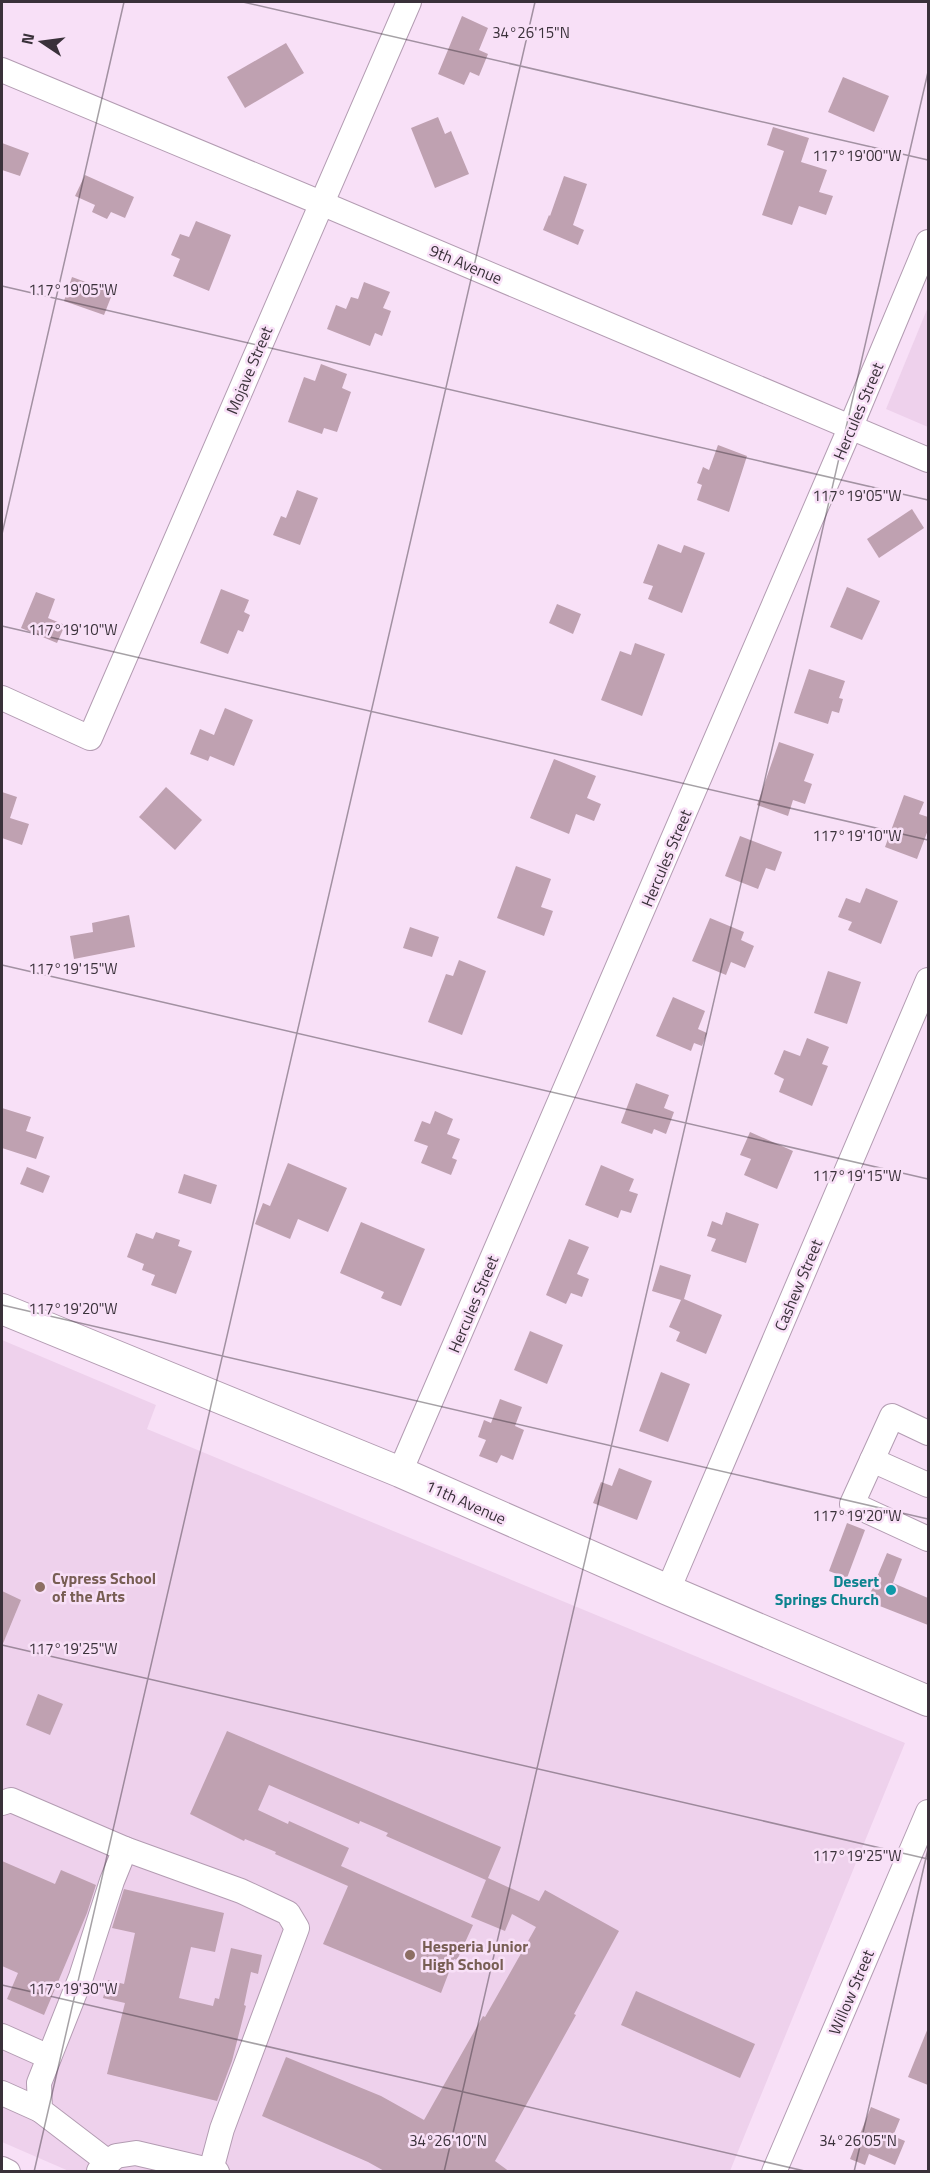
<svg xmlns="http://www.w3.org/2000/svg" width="930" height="2173" viewBox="0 0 930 2173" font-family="'Titillium Web',sans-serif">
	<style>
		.built { fill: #eed1ec }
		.building { fill: #bfa1b1 }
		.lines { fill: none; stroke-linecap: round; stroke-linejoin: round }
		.minor-casing { stroke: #b39cb2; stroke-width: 26 }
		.major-casing { stroke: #b39cb2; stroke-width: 32 }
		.minor { stroke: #fff; stroke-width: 24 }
		.major { stroke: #fff; stroke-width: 30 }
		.ticks { fill: none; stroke: #3a313a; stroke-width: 1.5; stroke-opacity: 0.45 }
		.education-dot { fill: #8d6e63; stroke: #f8e0f7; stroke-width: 2 }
		.culture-dot { fill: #0f9aa8; stroke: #f8e0f7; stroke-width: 2 }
		.labels { text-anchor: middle; stroke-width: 5; stroke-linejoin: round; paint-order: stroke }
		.street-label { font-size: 16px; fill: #3a313a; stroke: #f8e0f7 }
		.education-label { font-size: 16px; font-weight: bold; fill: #785e54; stroke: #f8e0f7; text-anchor: start }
		.culture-label { font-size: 16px; font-weight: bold; fill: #0d838f; stroke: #f8e0f7; text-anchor: end }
		.ticks-label { font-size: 15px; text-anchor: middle; fill: #3a313a; stroke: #f8e0f7; stroke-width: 5; stroke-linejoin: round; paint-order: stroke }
	</style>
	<rect width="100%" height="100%" fill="#f8e0f7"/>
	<!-- built -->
	<g class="built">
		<polygon points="928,307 928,427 886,409"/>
		<polygon points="2,1340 156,1405 147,1429 905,1743 730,2171 71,2172 2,2142"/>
	</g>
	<!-- building -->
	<g class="building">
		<polygon points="462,16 488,28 479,50 488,54 479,76 470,72 464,85 438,74"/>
		<polygon points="286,43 304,73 245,108 227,77"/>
		<polygon points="843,77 889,96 874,132 828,112"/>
		<polygon points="438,117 445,134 451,131 469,174 435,188 411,128"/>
		<polygon points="773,127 809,138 801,162 827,170 819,192 833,196 826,215 799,206 792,225 762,215 784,151 767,145"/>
		<polygon points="2,143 29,153 20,176 2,170"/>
		<polygon points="85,175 134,197 125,218 111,212 107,219 92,212 95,205 75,196"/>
		<polygon points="564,176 587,184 573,225 584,230 578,245 543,230 549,215 550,216"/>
		<polygon points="196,221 231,235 209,291 173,276 180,259 171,255 180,234 189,237"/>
		<polygon points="72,277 113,292 104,315 64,301"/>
		<polygon points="364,282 390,292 383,308 391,311 382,336 375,333 370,346 327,329 336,305 346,309 351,297 358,299"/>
		<polygon points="321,364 347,374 342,388 351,392 337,432 324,428 322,434 288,422 304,377 315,381"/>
		<polygon points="718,445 747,456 729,512 697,500 702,485 697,483 703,467 709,470"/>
		<polygon points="297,490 318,498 300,545 273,535 281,516 286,518"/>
		<polygon points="912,509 924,528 879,558 867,539"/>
		<polygon points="658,544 681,553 684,545 705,553 682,613 648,599 653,586 643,583"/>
		<polygon points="847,587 880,601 862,640 830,627"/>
		<polygon points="221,589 249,600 244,612 250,615 243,632 238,630 228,654 200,643"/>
		<polygon points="36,592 55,599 48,618 65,625 57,643 21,628"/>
		<polygon points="557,604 581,614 573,634 549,623"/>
		<polygon points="635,643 665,654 642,716 601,700 620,651 631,655"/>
		<polygon points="809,669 845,681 839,698 843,699 839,713 832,711 828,724 794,713"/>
		<polygon points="225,708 253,720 234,766 210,756 208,761 190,754 200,729 214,735"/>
		<polygon points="779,742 814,754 804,781 812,784 805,804 793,800 788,816 757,805"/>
		<polygon points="554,759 596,776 587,798 601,804 594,821 576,814 569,834 530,818"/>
		<polygon points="166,787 202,820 175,850 139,817"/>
		<polygon points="2,792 17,797 10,818 29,824 22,845 2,838"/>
		<polygon points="904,795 924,802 919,814 928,817 928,830 917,859 885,847"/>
		<polygon points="740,836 782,852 775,871 766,868 758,889 725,876"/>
		<polygon points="516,866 551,879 541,907 553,911 544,936 497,918"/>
		<polygon points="866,888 898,901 881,944 848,930 852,922 838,917 846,898 860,903"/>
		<polygon points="129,915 135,947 74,959 70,936 93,932 92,923"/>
		<polygon points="710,918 744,932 741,940 754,946 745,968 731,962 726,975 692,961"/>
		<polygon points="410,927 439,937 432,957 403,948"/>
		<polygon points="459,960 486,971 462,1035 428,1022 446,974 453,976"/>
		<polygon points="828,971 861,982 847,1024 814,1013"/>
		<polygon points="673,997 705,1011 698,1029 707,1033 702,1046 694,1043 691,1051 656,1036"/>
		<polygon points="807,1038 829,1047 822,1064 828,1066 812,1106 779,1092 784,1079 774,1074 784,1050 800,1056"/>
		<polygon points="636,1083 669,1095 664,1108 674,1112 666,1134 654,1129 652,1134 621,1123"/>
		<polygon points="2,1108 31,1117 26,1131 44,1137 36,1159 2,1148"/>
		<polygon points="435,1111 453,1119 447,1134 460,1139 452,1158 457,1160 451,1175 421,1163 428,1146 414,1141 422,1121 430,1124"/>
		<polygon points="750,1132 793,1151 777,1189 744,1175 751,1159 740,1155"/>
		<polygon points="288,1163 347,1188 328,1232 298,1219 290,1239 255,1224 263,1203 270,1206"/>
		<polygon points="601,1165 634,1179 629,1191 638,1194 631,1213 621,1210 618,1218 585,1205"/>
		<polygon points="27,1167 50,1176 43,1193 20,1184"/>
		<polygon points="184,1174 217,1185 211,1204 178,1193"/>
		<polygon points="726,1212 759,1224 746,1263 711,1251 716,1239 707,1236 712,1221 722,1225"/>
		<polygon points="361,1222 425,1249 401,1306 381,1298 384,1292 340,1273"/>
		<polygon points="156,1232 180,1240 178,1246 192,1251 176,1294 151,1285 155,1275 142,1270 144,1264 127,1257 136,1233 153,1239"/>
		<polygon points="569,1239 589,1247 577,1274 589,1279 582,1297 571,1293 566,1304 546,1295"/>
		<polygon points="660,1265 691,1275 684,1299 722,1315 706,1354 676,1341 680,1332 669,1327 681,1300 652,1291"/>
		<polygon points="530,1331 563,1345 547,1384 514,1370"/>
		<polygon points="661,1372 690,1384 668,1442 639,1431"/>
		<polygon points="500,1399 522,1407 515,1426 524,1430 513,1460 501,1455 497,1463 479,1456 486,1440 478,1437 484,1420 491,1423"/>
		<polygon points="619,1468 652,1481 637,1520 593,1503 601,1482 612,1486"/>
		<polygon points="847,1523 865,1530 847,1578 829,1571"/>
		<polygon points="887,1553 902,1559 893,1583 928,1598 928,1625 867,1601"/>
		<polygon points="2,1591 21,1600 2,1646"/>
		<polygon points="38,1694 63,1704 50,1735 26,1725"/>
		<polygon points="227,1731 501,1847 488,1878 539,1901 545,1890 619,1931 574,2014 576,2015 495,2161 510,2172 386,2172 368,2162 262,2116 286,2057 381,2096 424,2120 483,2016 485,2017 536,1927 512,1914 505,1931 471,1917 486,1880 386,1836 388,1833 360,1821 359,1824 269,1785 258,1810 288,1824 289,1821 349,1848 341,1866 473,1925 457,1960 454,1959 441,1993 323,1944 348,1886 275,1854 276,1852 245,1839 244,1841 190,1814"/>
		<polygon points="2,1861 55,1884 61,1870 96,1885 87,1913 44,2015 7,1999 18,1973 2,1966"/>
		<polygon points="124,1889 224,1913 215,1952 191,1947 179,1998 213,2006 215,1998 219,1999 231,1948 262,1955 258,1974 251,1972 244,2005 246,2006 232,2061 217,2101 107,2074 125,2003 103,1998 108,1980 124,1984 135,1933 112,1928"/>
		<polygon points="636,1991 755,2044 740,2078 621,2025"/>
		<polygon points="928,2028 928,2085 908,2077"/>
		<polygon points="871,2107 900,2119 893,2136 905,2141 895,2165 869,2154 865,2165 850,2159"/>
	</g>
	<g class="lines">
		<defs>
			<g id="minor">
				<polyline points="2,70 321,203 928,460"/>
				<polyline points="2,698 90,738 409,2"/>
				<polyline points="928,1433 892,1416 852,1504 928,1539"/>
				<polyline points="872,1460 928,1485"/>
				<polyline points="400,1472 851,426 928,242"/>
				<polyline points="668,1590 928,980"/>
				<polyline points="2,1803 11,1800 125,1849 112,1881 81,1977 39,2083 40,2110 108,2162"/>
				<polyline points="125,1849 241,1891 288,1913 297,1928 222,2129 211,2170"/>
				<polyline points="2,2036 49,2057"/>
				<polyline points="2,2093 40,2110"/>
				<polyline points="2,2169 8,2172"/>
				<polyline points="99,2171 116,2156 136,2153 217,2172"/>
				<polyline points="774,2172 928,1812"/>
			</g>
			<polyline id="major" points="2,1309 400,1472 668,1590 928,1701"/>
		</defs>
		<!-- minor casing -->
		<use href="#minor" class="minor-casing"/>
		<!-- major casing -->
		<use href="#major" class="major-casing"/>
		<!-- minor -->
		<use href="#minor" class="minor"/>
		<!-- major -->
		<use href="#major" class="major"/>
	</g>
	<!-- ticks -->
	<path class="ticks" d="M243,2L928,160M2,286L928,500M2,534L124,2M2,626L928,840M2,965L928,1179M2,1305L928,1519M2,1645L928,1859M2,1985L809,2172M34,2172L535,2M444,2172L928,72M854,2172L928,1849"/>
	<!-- markers -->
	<g class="education-dot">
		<circle cx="40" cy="1587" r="6"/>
		<circle cx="410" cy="1955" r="6"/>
	</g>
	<circle class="culture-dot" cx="891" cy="1590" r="6"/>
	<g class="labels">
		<!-- street labels -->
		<g class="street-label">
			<text transform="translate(466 264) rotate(23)" y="6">9th Avenue</text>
			<text transform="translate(249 370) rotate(-67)" y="6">Mojave Street</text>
			<text transform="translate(858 411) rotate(-67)" y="6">Hercules Street</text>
			<text transform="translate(666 858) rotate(-67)" y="6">Hercules Street</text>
			<text transform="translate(798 1285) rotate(-67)" y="6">Cashew Street</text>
			<text transform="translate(473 1304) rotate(-67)" y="6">Hercules Street</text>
			<text transform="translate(466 1502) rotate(24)" y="6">11th Avenue</text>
			<text transform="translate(851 1992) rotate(-67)" y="6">Willow Street</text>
		</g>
		<!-- education labels -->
		<g class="education-label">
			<text x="52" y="1584">Cypress School<tspan x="52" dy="18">of the Arts</tspan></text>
			<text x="422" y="1952">Hesperia Junior<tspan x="422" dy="18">High School</tspan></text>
		</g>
		<!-- culture labels -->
		<g class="culture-label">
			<text x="879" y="1587">Desert<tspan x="879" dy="18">Springs Church</tspan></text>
		</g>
	</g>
	<g class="ticks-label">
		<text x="531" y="38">34°26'15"N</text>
		<text x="857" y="161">117°19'00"W</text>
		<text x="73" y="295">117°19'05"W</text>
		<text x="857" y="501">117°19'05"W</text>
		<text x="73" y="635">117°19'10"W</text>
		<text x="857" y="841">117°19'10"W</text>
		<text x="73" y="974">117°19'15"W</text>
		<text x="857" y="1181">117°19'15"W</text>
		<text x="73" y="1314">117°19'20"W</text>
		<text x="857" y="1521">117°19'20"W</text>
		<text x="73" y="1654">117°19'25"W</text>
		<text x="857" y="1861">117°19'25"W</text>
		<text x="73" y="1994">117°19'30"W</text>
		<text x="448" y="2146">34°26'10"N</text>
		<text x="858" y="2146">34°26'05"N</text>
	</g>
	<!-- border -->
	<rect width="930" height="2173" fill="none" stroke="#3a313a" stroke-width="6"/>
	<!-- north arrow -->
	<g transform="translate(42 42) rotate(283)" stroke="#f8e0f7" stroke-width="4.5" paint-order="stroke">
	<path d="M0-4.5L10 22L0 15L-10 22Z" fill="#3a313a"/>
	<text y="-9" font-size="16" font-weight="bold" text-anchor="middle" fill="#3a313a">N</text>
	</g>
</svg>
